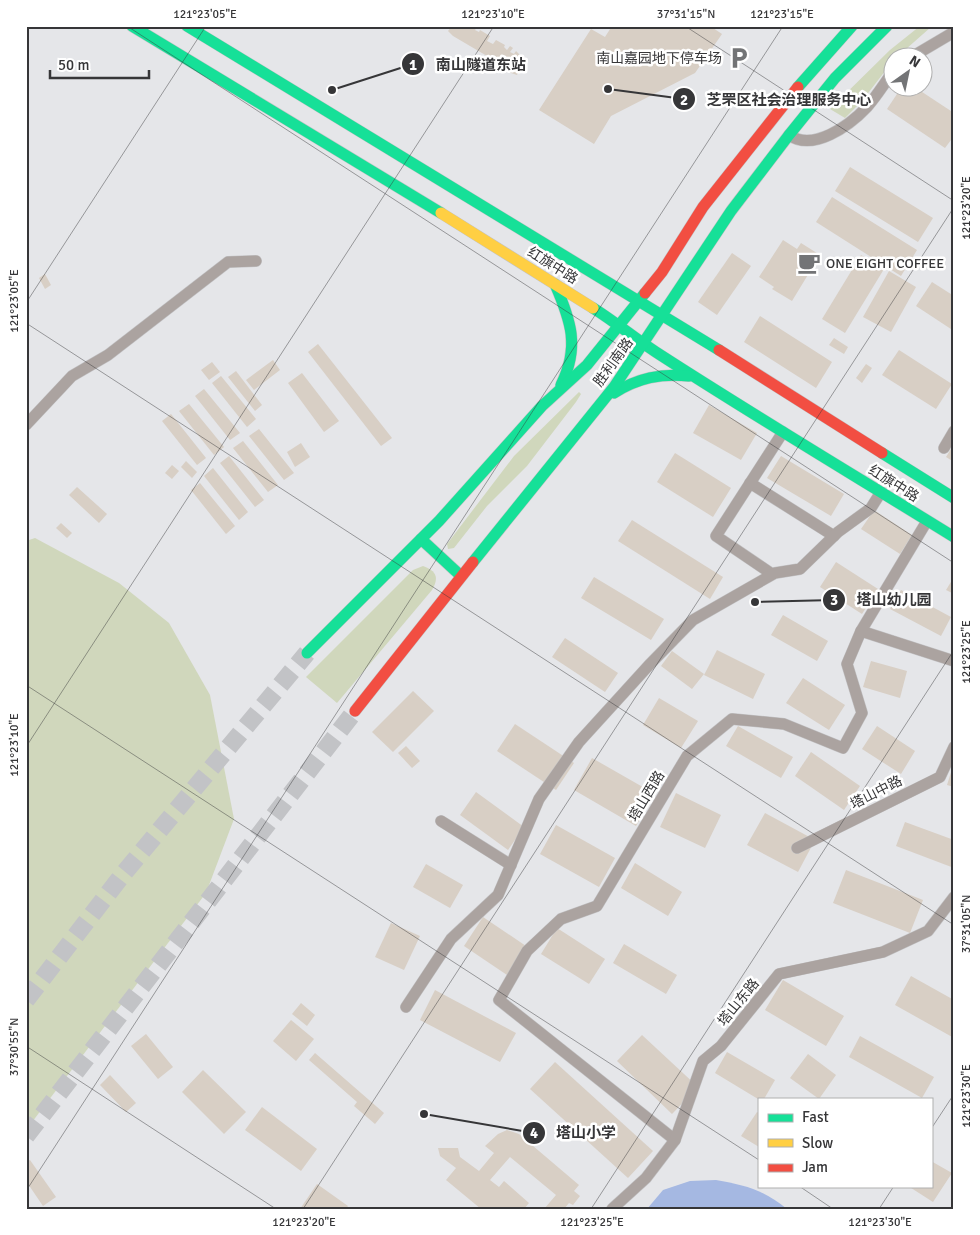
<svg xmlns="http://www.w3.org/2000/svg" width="980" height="1235" viewBox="0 0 980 1235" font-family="Signika,'Noto Sans SC',sans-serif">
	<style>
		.green { fill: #d0d7bc }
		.water { fill: #a5b8e2 }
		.building { fill: #d8cfc5 }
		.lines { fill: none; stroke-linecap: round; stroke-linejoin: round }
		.primary-tunnel { stroke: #c2c3c6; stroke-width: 18; stroke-dasharray: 18 9; stroke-linecap: butt }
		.street-casing { stroke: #c3c3c5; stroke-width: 12 }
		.fast-casing { stroke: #c3c3c5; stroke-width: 12 }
		.slow-casing { stroke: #c3c3c5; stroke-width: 12 }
		.jam-casing { stroke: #c3c3c5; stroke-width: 12 }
		.street { stroke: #aba3a0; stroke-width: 11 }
		.fast { stroke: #16e098; stroke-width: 11 }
		.slow { stroke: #ffcf43; stroke-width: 11 }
		.jam { stroke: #f24e42; stroke-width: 11 }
		.ticks { fill: none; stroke: #363638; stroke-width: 1; stroke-opacity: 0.45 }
		.labels { text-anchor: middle; stroke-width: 5; stroke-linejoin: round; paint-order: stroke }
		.poi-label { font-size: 14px; fill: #363638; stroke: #fff; text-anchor: end }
		.street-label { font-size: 14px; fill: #363638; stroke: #fff }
		.leader { fill: none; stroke: #363638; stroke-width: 2 }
		.callout-dot { fill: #363638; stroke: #fff; stroke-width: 2 }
		.mark-label { font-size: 15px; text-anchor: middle; font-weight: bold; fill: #fff }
		.callout-label { font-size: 15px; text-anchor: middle; font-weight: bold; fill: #363638; stroke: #fff; stroke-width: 5; stroke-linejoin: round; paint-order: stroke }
		.neatline { fill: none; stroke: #363638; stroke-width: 2 }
		.ticks-label { font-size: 12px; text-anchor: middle; fill: #363638 }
	</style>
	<rect width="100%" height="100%" fill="#e5e6e9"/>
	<!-- green -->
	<g class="green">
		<polygon points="920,26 944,26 931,27 897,57 892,58 892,62 862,101 845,118 830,109 890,50"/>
		<polygon points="579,392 581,394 576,402 527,466 487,506 454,548 448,549 447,544 514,456"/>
		<polygon points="35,538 119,583 169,623 210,695 234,819 206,893 26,1130 26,541"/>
		<path d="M423,566C437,571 439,578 432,590L337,703L306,677L413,570Z"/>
	</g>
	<!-- water -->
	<path class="water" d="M716,1180C745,1185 764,1190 787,1209H647L663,1190L690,1181Z"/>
	<!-- building -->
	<g class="building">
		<polygon points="452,26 478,26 475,30 479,32 480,30 490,36 487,41 493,44 496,40 505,45 504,47 507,50 510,46 513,48 510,52 514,54 516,51 524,59 517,75 511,73 486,57 487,56 453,36 448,31"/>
		<polygon points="612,26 710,26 722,34 695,73 611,116 594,144 539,110 591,29 605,37"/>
		<polygon points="901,88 916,88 954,113 954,136 945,148 887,109"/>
		<polygon points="850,167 933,218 918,242 835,191"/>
		<polygon points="832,197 917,250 901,276 816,222"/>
		<polygon points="783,240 797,249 801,243 820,255 792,301 772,289 774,287 759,277"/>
		<polygon points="732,253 751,266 717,315 698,302"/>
		<polygon points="861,255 884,269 845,333 822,319"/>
		<polygon points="889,271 916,287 891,332 863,317"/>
		<polygon points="45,274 51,285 45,289 39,278"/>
		<polygon points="932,282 954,296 954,331 916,306"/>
		<polygon points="760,316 832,362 816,388 744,342"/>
		<polygon points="834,338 848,347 844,354 829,345"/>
		<polygon points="318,344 392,438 381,446 308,352"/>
		<polygon points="899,350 952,384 936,409 882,375"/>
		<polygon points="273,360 280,370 254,390 246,380"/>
		<polygon points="212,362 220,372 209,380 201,370"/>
		<polygon points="866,364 872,368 862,383 856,378"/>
		<polygon points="236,371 262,405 255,411 228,377"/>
		<polygon points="302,373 339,421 324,432 288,383"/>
		<polygon points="221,376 256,419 247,427 212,383"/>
		<polygon points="204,389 240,433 230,440 195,396"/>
		<polygon points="189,404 224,447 214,455 179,411"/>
		<polygon points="709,405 757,433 741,460 693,433"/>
		<polygon points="171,414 206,458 197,465 162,421"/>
		<polygon points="259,429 294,473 284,480 249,436"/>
		<polygon points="243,441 278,485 268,492 233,448"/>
		<polygon points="301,443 310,457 295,467 287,452"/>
		<polygon points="954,444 954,462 946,457"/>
		<polygon points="675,453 731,488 713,517 657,482"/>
		<polygon points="229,456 264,500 255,507 220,463"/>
		<polygon points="781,456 844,494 831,516 767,478"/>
		<polygon points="186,461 197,472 192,478 181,467"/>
		<polygon points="172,465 179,471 172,479 165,473"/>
		<polygon points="213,468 248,512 239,520 204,476"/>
		<polygon points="200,483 235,526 226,534 191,490"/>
		<polygon points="77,487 107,514 99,523 69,495"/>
		<polygon points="874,510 912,535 900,554 861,529"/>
		<polygon points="632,520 723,577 710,599 618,541"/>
		<polygon points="61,523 72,533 67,538 56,528"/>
		<polygon points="836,562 878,589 862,614 820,587"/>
		<polygon points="594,577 664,619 651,640 581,598"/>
		<polygon points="954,577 954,594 946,590"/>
		<polygon points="901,590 951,617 941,636 890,609"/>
		<polygon points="783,615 828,641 817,661 771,635"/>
		<polygon points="565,638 618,673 605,692 552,657"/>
		<polygon points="717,650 765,674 753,699 704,675"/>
		<polygon points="672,651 704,674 692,689 661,666"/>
		<polygon points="871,661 907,671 900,698 863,687"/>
		<polygon points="803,678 845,705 829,730 786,703"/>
		<polygon points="413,691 434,711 393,752 372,732"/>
		<polygon points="659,698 698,721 681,748 643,725"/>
		<polygon points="515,724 574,763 556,790 497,751"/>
		<polygon points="738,726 793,757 781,778 726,746"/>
		<polygon points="877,726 915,751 901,774 862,749"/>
		<polygon points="406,746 420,761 412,768 398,753"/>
		<polygon points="811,752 860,786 844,810 795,776"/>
		<polygon points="592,758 655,794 636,826 574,790"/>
		<polygon points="953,766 954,766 954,787 947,785"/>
		<polygon points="476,792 524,827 508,850 460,815"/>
		<polygon points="676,793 721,815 705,848 660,827"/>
		<polygon points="765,813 815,840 798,872 747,845"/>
		<polygon points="905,822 954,840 954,868 896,846"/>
		<polygon points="556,825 615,858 599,887 540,854"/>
		<polygon points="635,863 682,892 668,916 621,888"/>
		<polygon points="426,864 463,885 450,908 413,887"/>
		<polygon points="846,870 923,900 910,933 833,903"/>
		<polygon points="483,917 526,946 507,975 464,946"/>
		<polygon points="391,923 420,936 404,970 375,957"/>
		<polygon points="557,928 605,959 589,984 541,954"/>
		<polygon points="624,944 677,975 666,994 613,963"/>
		<polygon points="911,976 954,1000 954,1038 895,1005"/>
		<polygon points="783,980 844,1016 826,1046 765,1010"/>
		<polygon points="435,990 516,1033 500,1062 420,1020"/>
		<polygon points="301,1003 315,1015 307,1026 292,1014"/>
		<polygon points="291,1020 314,1039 296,1061 273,1041"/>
		<polygon points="146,1034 173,1067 158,1079 131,1046"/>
		<polygon points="642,1035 698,1087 672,1114 617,1061"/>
		<polygon points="860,1036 934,1077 922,1098 849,1057"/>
		<polygon points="727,1052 775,1080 764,1099 758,1099 715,1073"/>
		<polygon points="315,1053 384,1113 375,1124 354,1106 357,1102 309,1060"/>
		<polygon points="808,1054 836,1075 819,1099 790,1078"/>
		<polygon points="555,1062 653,1151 628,1178 530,1089"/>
		<polygon points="203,1070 246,1112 224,1134 182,1092"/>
		<polygon points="110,1075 136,1103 126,1112 100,1085"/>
		<polygon points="262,1107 317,1149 301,1171 245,1130"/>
		<polygon points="757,1112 759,1113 759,1147 741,1136"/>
		<polygon points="507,1130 519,1134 579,1185 574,1191 580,1196 573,1205 569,1203 564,1209 544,1209 556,1195 510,1157 490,1180 499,1187 504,1181 529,1203 524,1209 481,1209 446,1180 456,1168 440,1156 438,1148 458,1148 460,1157 479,1171 494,1153 485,1146 498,1134"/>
		<polygon points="30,1160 56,1197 43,1206 26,1181 26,1162"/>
		<polygon points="931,1161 952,1173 933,1202 908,1186 931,1186"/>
		<polygon points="317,1184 348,1206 346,1209 300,1209"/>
	</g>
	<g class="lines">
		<!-- primary-tunnel -->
		<g class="primary-tunnel">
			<polyline points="26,1000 124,873 307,653"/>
			<polyline points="26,1136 355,711"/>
		</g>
		<defs>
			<g id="street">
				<polyline points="910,58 954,32"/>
				<path d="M789,135C813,152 849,126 867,107C876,97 884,84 892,73"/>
				<polyline points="26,425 72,376 108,355 228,262 256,261"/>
				<polyline points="944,448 954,431"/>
				<polyline points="750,483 834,536"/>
				<polyline points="772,574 716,536 783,432"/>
				<polyline points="861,631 954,661"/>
				<polyline points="441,821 511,865"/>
				<polyline points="797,848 940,777 954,747"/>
				<polyline points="406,1007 451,939 498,895 539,799 579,742 650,664 693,620 775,573 800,569 838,532 871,508 881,492"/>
				<polyline points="675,1140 499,1000 527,951 561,919 597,906 687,756 732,719 784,724 843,748 862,713 847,664 861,631 927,521"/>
				<polyline points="612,1209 646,1178 675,1140 703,1061 721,1046 779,974 883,952 928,931 954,897"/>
			</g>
			<g id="fast">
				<polyline points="132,26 441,213"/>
				<polyline points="187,26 719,350"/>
				<polyline points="798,87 852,26"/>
				<path d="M555,284C571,321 580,347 561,385"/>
				<path d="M593,308C617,323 638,341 662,356C758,418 857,477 954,537"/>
				<path d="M614,393C638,378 661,373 689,376"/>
				<polyline points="882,453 954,498"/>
				<polyline points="421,539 461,576"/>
				<polyline points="473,562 614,387 731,211 789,135 835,78 887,26"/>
				<polyline points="307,653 439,521 542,406 587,365 645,293"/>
			</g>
			<polyline id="slow" points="441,213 593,308"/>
			<g id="jam">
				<polyline points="645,293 662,272 703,207 798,87"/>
				<polyline points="719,350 882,453"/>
				<polyline points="355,711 473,562"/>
			</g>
		</defs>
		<!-- street casing -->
		<use href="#street" class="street-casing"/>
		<!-- fast casing -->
		<use href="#fast" class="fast-casing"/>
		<!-- slow casing -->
		<use href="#slow" class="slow-casing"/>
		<!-- jam casing -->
		<use href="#jam" class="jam-casing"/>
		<!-- street -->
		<use href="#street" class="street"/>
		<!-- fast -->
		<use href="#fast" class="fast"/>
		<!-- slow -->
		<use href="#slow" class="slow"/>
		<!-- jam -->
		<use href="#jam" class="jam"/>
	</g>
	<!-- ticks -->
	<path class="ticks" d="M127,26L954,563M685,26L954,201M26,303L206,26M26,323L954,925M26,685L759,1160M26,747L494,26M26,1046L276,1209M931,1129L954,1094M799,1186L833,1209M26,1191L783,26M303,1209L954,207M591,1209L954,650M879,1209L894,1186"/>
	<!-- icons -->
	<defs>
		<symbol id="parking-bare" viewBox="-9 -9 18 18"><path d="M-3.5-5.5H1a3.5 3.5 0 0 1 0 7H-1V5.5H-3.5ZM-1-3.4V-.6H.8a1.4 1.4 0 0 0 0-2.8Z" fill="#737476" stroke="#fff" stroke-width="2.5" paint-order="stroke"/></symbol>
		<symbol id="cafe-bare" viewBox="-9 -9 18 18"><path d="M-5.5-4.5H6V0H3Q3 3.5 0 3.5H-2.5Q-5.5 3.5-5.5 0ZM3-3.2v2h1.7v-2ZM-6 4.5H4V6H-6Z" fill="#737476" stroke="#fff" stroke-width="2.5" paint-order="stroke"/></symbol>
	</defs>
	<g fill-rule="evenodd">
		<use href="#parking-bare" x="723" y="42" width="32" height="32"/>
		<use href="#cafe-bare" x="793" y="247" width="32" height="32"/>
	</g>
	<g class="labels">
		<!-- poi labels -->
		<g class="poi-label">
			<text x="722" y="63">南山嘉园地下停车场</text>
			<text x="826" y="268" text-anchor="start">ONE EIGHT COFFEE</text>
		</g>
		<!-- street labels -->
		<g class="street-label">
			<text transform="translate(553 265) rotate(32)" y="5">红旗中路</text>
			<text transform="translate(613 362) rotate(-54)" y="5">胜利南路</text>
			<text transform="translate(894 483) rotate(32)" y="5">红旗中路</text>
			<text transform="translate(876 792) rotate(-27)" y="5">塔山中路</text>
			<text transform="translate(646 796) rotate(-59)" y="5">塔山西路</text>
			<text transform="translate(738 1002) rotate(-51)" y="5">塔山东路</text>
		</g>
	</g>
	<!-- callouts -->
	<path class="leader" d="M332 90L413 64M608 89L684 99M755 602L834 600M424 1114L534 1133"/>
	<g class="callout-dot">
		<circle cx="332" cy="90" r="5"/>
		<circle cx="608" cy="89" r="5"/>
		<circle cx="755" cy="602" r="5"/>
		<circle cx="424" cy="1114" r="5"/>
		<circle cx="413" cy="64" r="12"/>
		<circle cx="684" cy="99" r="12"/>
		<circle cx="834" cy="600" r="12"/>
		<circle cx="534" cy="1133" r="12"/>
	</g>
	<g class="mark-label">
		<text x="413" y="70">1</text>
		<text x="684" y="105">2</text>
		<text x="834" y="605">3</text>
		<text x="534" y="1138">4</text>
	</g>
	<g class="callout-label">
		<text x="481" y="70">南山隧道东站</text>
		<text x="789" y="105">芝罘区社会治理服务中心</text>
		<text x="894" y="605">塔山幼儿园</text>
		<text x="586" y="1138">塔山小学</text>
	</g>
	<!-- border -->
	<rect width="980" height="1235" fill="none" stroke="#ffffff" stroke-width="55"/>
	<!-- legend -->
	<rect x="758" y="1098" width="175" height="90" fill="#ffffff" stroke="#afafaf"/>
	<rect x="768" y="1114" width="25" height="8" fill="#16e098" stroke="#afafaf"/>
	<text x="802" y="1122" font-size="15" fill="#363638">Fast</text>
	<rect x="768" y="1139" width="25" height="8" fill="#ffcf43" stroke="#afafaf"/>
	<text x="802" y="1148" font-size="15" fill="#363638">Slow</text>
	<rect x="768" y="1164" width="25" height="8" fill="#f24e42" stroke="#afafaf"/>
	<text x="802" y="1172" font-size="15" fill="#363638">Jam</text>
	<!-- north arrow -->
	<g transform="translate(908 72) rotate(33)"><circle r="24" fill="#ffffff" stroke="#afafaf"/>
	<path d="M0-4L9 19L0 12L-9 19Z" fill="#737476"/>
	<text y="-8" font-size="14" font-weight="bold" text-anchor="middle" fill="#363638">N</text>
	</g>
	<!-- scale -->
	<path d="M50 70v8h99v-8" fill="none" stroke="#363638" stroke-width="2.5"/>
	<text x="58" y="70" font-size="15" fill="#363638" stroke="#ffffff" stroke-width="4" paint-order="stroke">50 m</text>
	<rect x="28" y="28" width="924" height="1180" class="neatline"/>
	<g class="ticks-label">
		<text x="205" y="18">121°23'05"E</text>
		<text x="493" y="18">121°23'10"E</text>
		<text x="686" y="18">37°31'15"N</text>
		<text x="782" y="18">121°23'15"E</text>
		<text transform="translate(966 208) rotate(-90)" y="4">121°23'20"E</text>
		<text transform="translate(14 301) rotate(-90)" y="4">121°23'05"E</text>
		<text transform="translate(966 652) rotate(-90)" y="4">121°23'25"E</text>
		<text transform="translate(14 745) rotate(-90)" y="4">121°23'10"E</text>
		<text transform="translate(966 924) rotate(-90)" y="4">37°31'05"N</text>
		<text transform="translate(14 1047) rotate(-90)" y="4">37°30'55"N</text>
		<text transform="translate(966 1096) rotate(-90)" y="4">121°23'30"E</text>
		<text x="304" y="1226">121°23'20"E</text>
		<text x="592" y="1226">121°23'25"E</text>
		<text x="880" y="1226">121°23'30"E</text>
	</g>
</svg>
